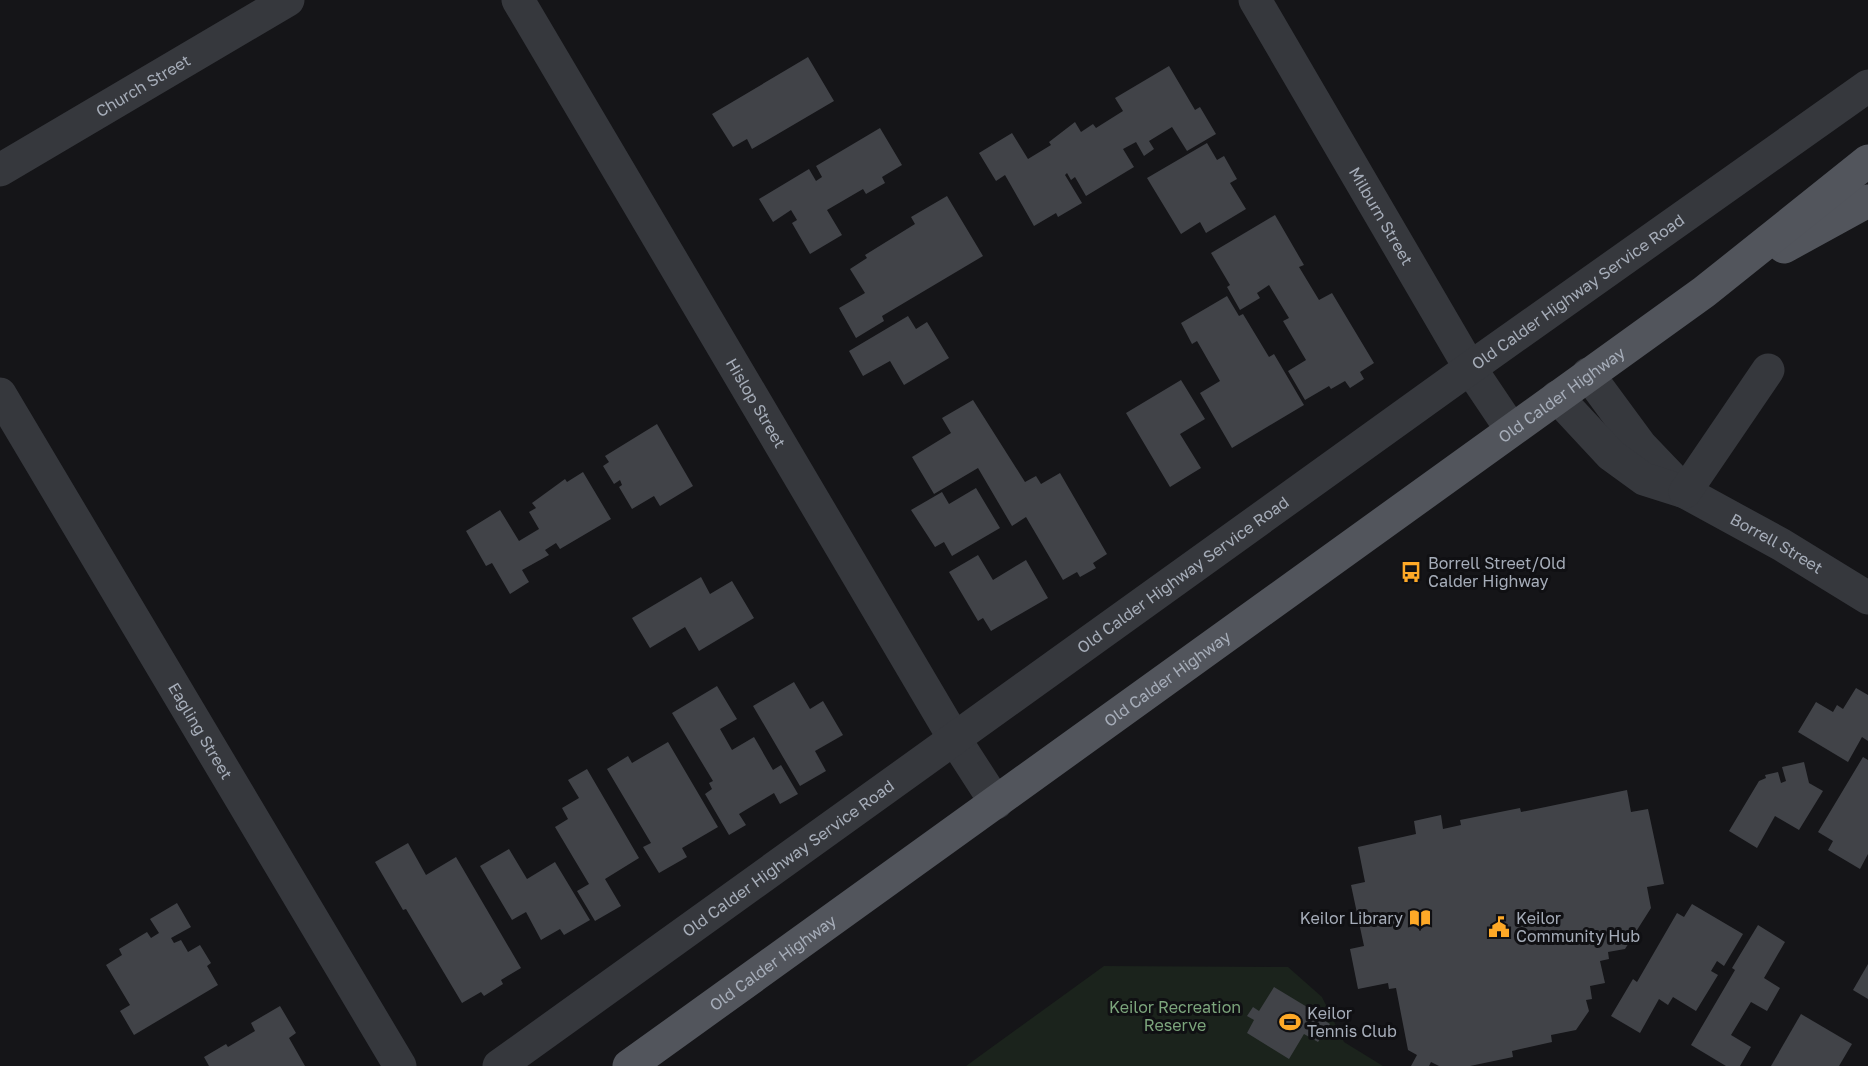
<svg xmlns="http://www.w3.org/2000/svg" width="1868" height="1066" viewBox="0 0 1868 1066" font-family="'Golos Text',sans-serif">
	<style>
		.green { fill: #1b231c }
		.building { fill: #414348 }
		.lines { fill: none; stroke-linecap: round; stroke-linejoin: round }
		.street { stroke: #36383d; stroke-width: 33 }
		.primary { stroke: #52555c; stroke-width: 33 }
		.labels { text-anchor: middle; stroke-width: 6; stroke-linejoin: round; paint-order: stroke }
		.street-label { font-size: 16px; fill: #a6adb9; stroke: #101013 }
		.poi-label { font-size: 16px; fill: #a6adb9; stroke: #101013; text-anchor: start }
		.park-label { font-size: 16px; fill: #7ca57c; stroke: #101013 }
	</style>
	<rect width="100%" height="100%" fill="#151518"/>
	<!-- green -->
	<polygon class="green" points="1104,966 1288,967 1322,997 1344,1042 1383,1066 966,1066"/>
	<!-- building -->
	<g class="building">
		<polygon points="808,57 834,101 752,149 747,139 733,147 712,114"/>
		<polygon points="1169,66 1195,110 1200,107 1216,134 1187,151 1172,127 1149,141 1154,149 1144,156 1136,142 1123,149 1134,167 1086,196 1075,177 1071,180 1067,173 1065,175 1082,203 1058,217 1056,213 1034,226 1005,175 996,181 979,153 1012,133 1028,159 1051,145 1049,142 1075,122 1081,132 1093,124 1096,128 1123,111 1115,98"/>
		<polygon points="880,128 902,165 882,177 885,183 866,194 863,189 827,210 842,235 810,254 792,223 797,220 791,210 773,222 759,199 809,169 816,181 822,177 816,166"/>
		<polygon points="1207,143 1217,160 1224,156 1237,179 1230,183 1246,209 1206,233 1200,222 1181,234 1147,178"/>
		<polygon points="947,196 983,256 882,316 884,321 856,338 839,308 865,293 850,269 867,258 865,255 915,224 911,217"/>
		<polygon points="1275,215 1304,265 1299,267 1319,300 1332,293 1374,363 1360,372 1364,379 1350,388 1345,381 1331,389 1329,386 1305,400 1288,371 1306,360 1283,321 1289,318 1269,285 1257,293 1260,298 1240,310 1227,287 1230,285 1211,253"/>
		<polygon points="1227,296 1239,316 1243,314 1269,357 1274,354 1304,405 1232,448 1200,393 1220,381 1197,341 1192,344 1181,323"/>
		<polygon points="908,316 916,329 927,322 949,358 904,385 890,361 863,376 849,351"/>
		<polygon points="1181,380 1205,419 1180,434 1201,468 1170,487 1126,413"/>
		<polygon points="973,400 1025,482 1036,476 1041,484 1060,473 1107,554 1093,563 1096,568 1080,577 1077,572 1063,580 1026,517 1012,526 978,468 934,494 912,457 951,433 942,418"/>
		<polygon points="657,424 693,486 660,506 654,496 632,509 619,487 622,485 620,480 614,484 603,466 609,462 605,456"/>
		<polygon points="583,472 611,519 560,549 556,543 545,550 549,555 522,570 529,582 510,594 492,563 486,566 466,531 500,510 519,541 539,529 529,512 536,508 532,503 565,479 567,482"/>
		<polygon points="976,488 1000,528 952,556 944,542 935,547 911,510 942,492 949,504"/>
		<polygon points="978,555 993,580 1026,560 1048,598 991,631 983,618 978,621 949,572"/>
		<polygon points="701,577 710,594 732,581 754,618 699,651 685,627 650,648 632,618"/>
		<polygon points="794,682 810,709 823,701 843,735 815,751 826,771 800,786 753,706"/>
		<polygon points="717,686 737,719 720,729 732,750 754,737 773,770 781,765 798,794 780,804 774,793 739,814 746,825 729,835 705,794 712,789 709,783 713,781 672,713"/>
		<polygon points="1856,688 1868,695 1868,741 1862,737 1848,762 1798,732 1816,702 1833,712 1837,705 1843,709"/>
		<polygon points="668,742 718,827 682,848 687,857 659,873 643,847 651,843 607,769 628,756 632,763"/>
		<polygon points="1863,757 1868,760 1868,854 1860,869 1828,850 1833,841 1818,832"/>
		<polygon points="1804,762 1809,783 1823,791 1799,830 1775,816 1757,848 1729,831 1759,781 1766,778 1765,775 1778,772 1781,783 1786,781 1782,767"/>
		<polygon points="587,769 639,858 605,879 621,906 595,921 577,891 589,884 555,827 568,819 562,808 579,798 568,780"/>
		<polygon points="1627,790 1631,812 1648,809 1664,884 1647,887 1651,908 1625,949 1608,952 1609,959 1600,961 1605,983 1590,986 1592,999 1586,1000 1589,1011 1576,1030 1551,1035 1552,1042 1512,1051 1513,1057 1470,1066 1439,1066 1431,1062 1429,1066 1411,1066 1417,1055 1408,1050 1396,988 1389,989 1388,983 1358,989 1350,949 1364,946 1351,885 1365,882 1358,847 1416,834 1414,821 1441,815 1443,829 1461,825 1460,820 1520,808 1521,812"/>
		<polygon points="408,843 426,875 456,857 521,968 501,980 503,984 484,996 481,992 462,1003 406,909 403,910 375,862"/>
		<polygon points="509,849 527,879 555,862 590,920 564,935 560,929 541,940 526,912 512,920 480,866"/>
		<polygon points="177,903 191,927 171,938 174,943 181,940 188,952 200,945 211,963 207,966 218,985 134,1035 120,1011 130,1005 106,965 122,955 119,949 147,932 151,938 159,933 150,919"/>
		<polygon points="1692,904 1743,934 1724,966 1717,961 1711,971 1718,975 1696,1011 1673,997 1668,1005 1659,999 1640,1033 1611,1016 1633,979 1637,982 1677,913 1684,917"/>
		<polygon points="1758,925 1785,942 1764,978 1780,988 1767,1011 1751,1002 1731,1035 1751,1047 1740,1066 1726,1066 1691,1045 1735,970 1732,968"/>
		<polygon points="1868,964 1868,999 1853,990"/>
		<polygon points="1274,987 1317,1013 1316,1015 1330,1024 1318,1042 1304,1034 1289,1059 1247,1033 1254,1020 1247,1016 1253,1007 1259,1011"/>
		<polygon points="280,1006 296,1033 289,1038 305,1066 209,1066 204,1057 226,1044 228,1047 255,1031 251,1023"/>
		<polygon points="1801,1014 1852,1044 1839,1066 1771,1066"/>
	</g>
	<g class="lines">
		<!-- street -->
		<g class="street">
			<path id="s1" d="M518,0L954,738L996,803"/>
			<path id="s2" d="M1255,0L1470,368L1511,429"/>
			<path id="s3" d="M0,170L288,0"/>
			<polyline points="1588,374 1641,446 1685,492"/>
			<path id="s4" d="M0,394L400,1066"/>
			<path id="s5" d="M1557,397L1611,455L1644,479L1685,492L1782,545L1868,598"/>
			<polyline points="1685,492 1768,370"/>
			<path id="s6" d="M499,1066L1470,368L1868,86"/>
		</g>
		<!-- primary -->
		<g class="primary">
			<polyline points="1784,247 1868,201"/>
			<path id="s7" d="M629,1066L1704,292L1868,161"/>
		</g>
	</g>
	<!-- icons -->
	<defs>
		<symbol id="bus-bare" viewBox="-9 -9 18 18"><path d="M-5-6H5V4H4V6H2V4H-2V6H-4V4H-5ZM-3.5-4V0h7V-4ZM-3.5 1.2v1.5H-2V1.2ZM2 1.2v1.5H3.5V1.2Z" fill="#fea927" stroke="#101013" stroke-width="2.5" paint-order="stroke"/></symbol>
		<symbol id="library-bare" viewBox="-9 -9 18 18"><path d="M-6-4Q-3-5.5-.7-3.5V5Q-3 3-6 4ZM6-4Q3-5.5 .7-3.5V5Q3 3 6 4Z" fill="#fea927" stroke="#101013" stroke-width="2.5" paint-order="stroke"/></symbol>
		<symbol id="civic-bare" viewBox="-9 -9 18 18"><path d="M-.6-6.5H3V-4.5H.6V-3L4-1V1h2V6H-6V1h2V-1L-.6-3ZM-1.2 2.5V6h2.4V2.5Z" fill="#fea927" stroke="#101013" stroke-width="2.5" paint-order="stroke"/></symbol>
		<symbol id="stadium-bare" viewBox="-9 -9 18 18"><path d="M0-5a6.5 5 0 1 0 0 10a6.5 5 0 1 0 0-10ZM-3.5-1.8h7v3.6h-7Z" fill="#fea927" stroke="#101013" stroke-width="2.5" paint-order="stroke"/></symbol>
	</defs>
	<g fill-rule="evenodd">
		<use href="#bus-bare" x="1396" y="557" width="30" height="30"/>
		<use href="#library-bare" x="1405" y="903" width="30" height="30"/>
		<use href="#civic-bare" x="1484" y="912" width="30" height="30"/>
		<use href="#stadium-bare" x="1275" y="1007" width="30" height="30"/>
	</g>
	<g class="labels">
		<!-- street labels -->
		<g class="street-label">
			<text dy="6" stroke="none"><textPath href="#s3" startOffset="166">Church Street</textPath></text>
			<text dy="6" stroke="none"><textPath href="#s2" startOffset="250">Milburn Street</textPath></text>
			<text dy="6" stroke="none"><textPath href="#s6" startOffset="1328">Old Calder Highway Service Road</textPath></text>
			<text dy="6" stroke="none"><textPath href="#s7" startOffset="1149">Old Calder Highway</textPath></text>
			<text dy="6" stroke="none"><textPath href="#s1" startOffset="468">Hislop Street</textPath></text>
			<text dy="6" stroke="none"><textPath href="#s5" startOffset="268">Borrell Street</textPath></text>
			<text dy="6" stroke="none"><textPath href="#s6" startOffset="842">Old Calder Highway Service Road</textPath></text>
			<text dy="6" stroke="none"><textPath href="#s7" startOffset="663">Old Calder Highway</textPath></text>
			<text dy="6" stroke="none"><textPath href="#s4" startOffset="392">Eagling Street</textPath></text>
			<text dy="6" stroke="none"><textPath href="#s6" startOffset="356">Old Calder Highway Service Road</textPath></text>
			<text dy="6" stroke="none"><textPath href="#s7" startOffset="177">Old Calder Highway</textPath></text>
		</g>
		<!-- poi labels -->
		<g class="poi-label">
			<text x="1428" y="569">Borrell Street/Old<tspan x="1428" dy="18">Calder Highway</tspan></text>
			<text x="1403" y="924" text-anchor="end">Keilor Library</text>
			<text x="1516" y="924">Keilor<tspan x="1516" dy="18">Community Hub</tspan></text>
			<text x="1307" y="1019">Keilor<tspan x="1307" dy="18">Tennis Club</tspan></text>
		</g>
		<!-- park labels -->
		<g class="park-label">
			<text x="1175" y="1013">Keilor Recreation<tspan x="1175" dy="18">Reserve</tspan></text>
		</g>
	</g>
</svg>
